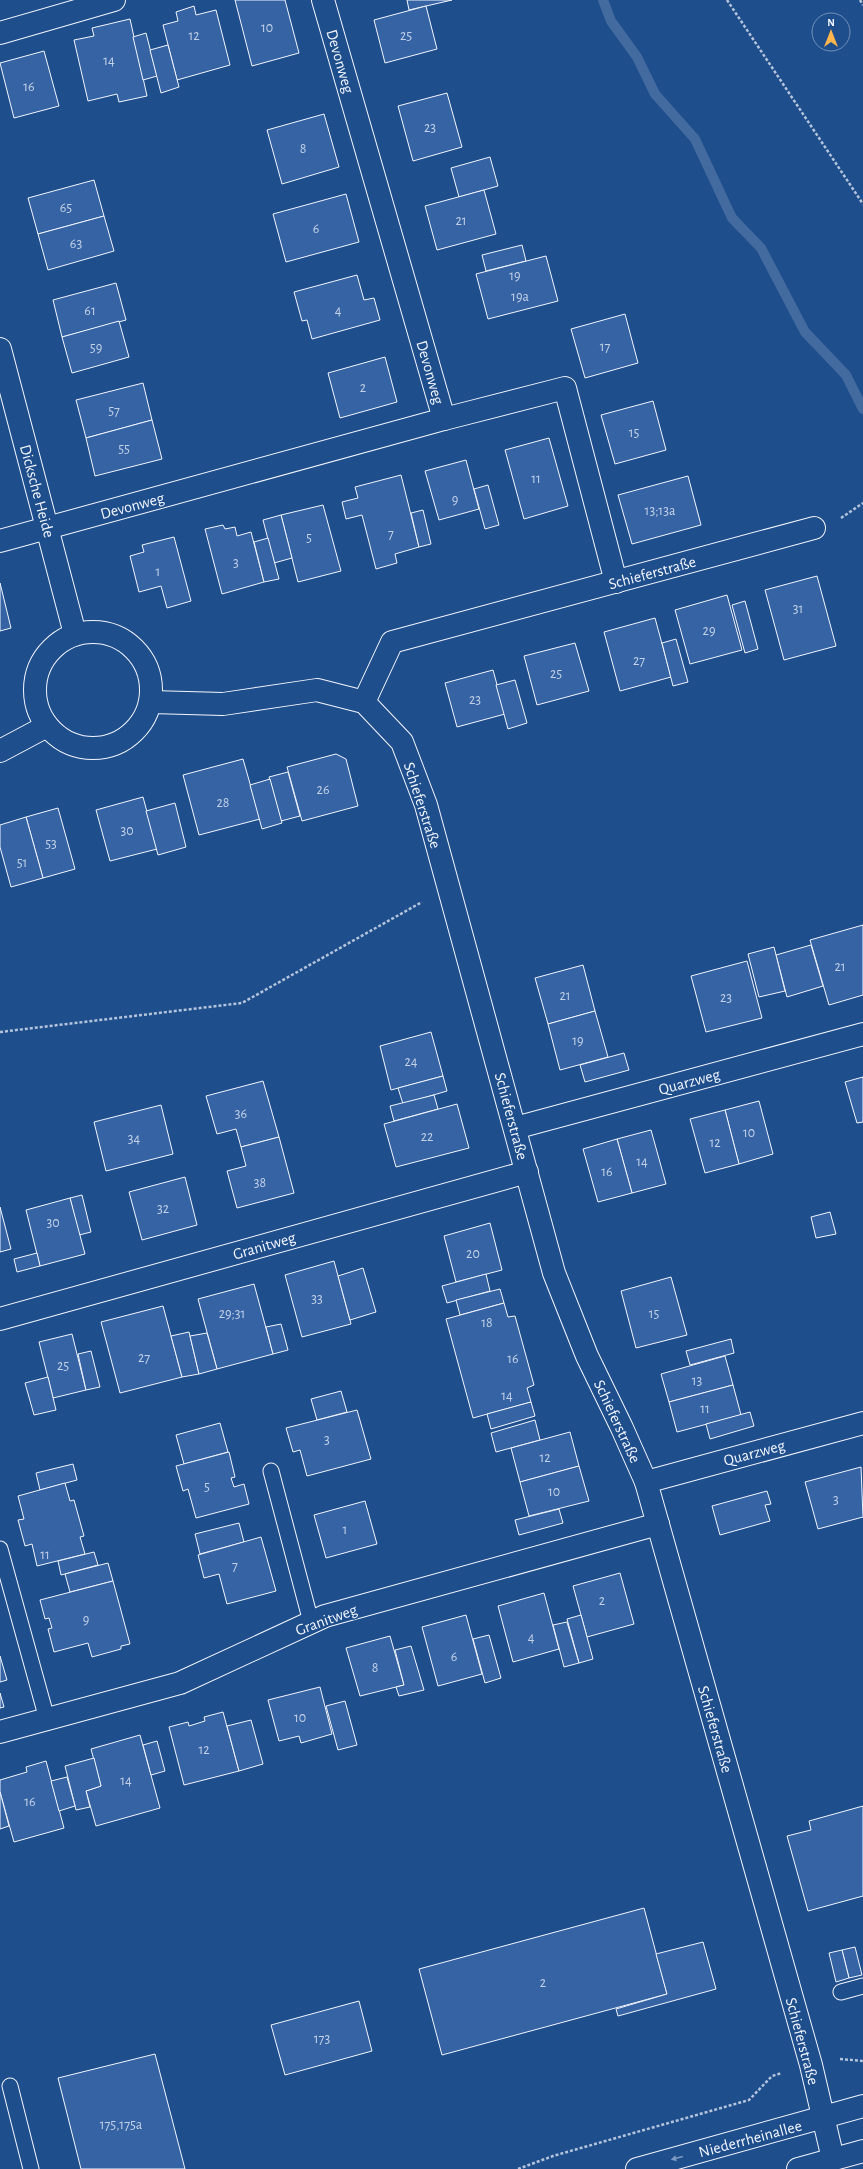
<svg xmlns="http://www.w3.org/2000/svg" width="863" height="2169" viewBox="0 0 863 2169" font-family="'Alegreya Sans',sans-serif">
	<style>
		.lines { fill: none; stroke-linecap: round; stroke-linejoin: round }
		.stream { stroke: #446ba0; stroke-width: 10 }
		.building { fill: #3563a3; stroke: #f2f6ff }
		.lane-casing { stroke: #f2f6ff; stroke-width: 17 }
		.street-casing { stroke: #f2f6ff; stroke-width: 24 }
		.secondary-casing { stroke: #f2f6ff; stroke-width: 24 }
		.path { stroke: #b3c4dc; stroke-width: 2.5; stroke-dasharray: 3 2; stroke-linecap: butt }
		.lane { stroke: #1f4e8c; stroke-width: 15 }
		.street { stroke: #1f4e8c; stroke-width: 22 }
		.secondary { stroke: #1f4e8c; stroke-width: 22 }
		.oneway { fill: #7e9ac0 }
		.labels { text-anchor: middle; stroke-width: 3; stroke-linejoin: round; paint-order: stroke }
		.number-label { font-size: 14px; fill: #c3d1e8 }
		.street-label { font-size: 16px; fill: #f2f6ff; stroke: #1f4e8c }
	</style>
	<rect width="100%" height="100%" fill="#1f4e8c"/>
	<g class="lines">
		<!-- stream -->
		<polyline class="stream" points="603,0 611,21 637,57 655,94 695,139 732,218 761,248 805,332 846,375 863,409"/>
	</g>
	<!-- building -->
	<g class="building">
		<polygon points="235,0 285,0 299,53 252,66"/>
		<polygon points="407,0 452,0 409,10"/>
		<polygon points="194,6 196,15 216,10 230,65 177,80 163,25 178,21 176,12"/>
		<polygon points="426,6 437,49 385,63 374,20"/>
		<polygon points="130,19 147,96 119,102 117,94 88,101 74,40 94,36 92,28"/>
		<polygon points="146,33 157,76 143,80 133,37"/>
		<polygon points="168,45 179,87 161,93 150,50"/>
		<polygon points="44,51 59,106 14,118 0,63"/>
		<polygon points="447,93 462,147 413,161 398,106"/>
		<polygon points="324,114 339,167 282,184 267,130"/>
		<polygon points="490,157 498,186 459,197 451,168"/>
		<polygon points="94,180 104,216 38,234 28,198"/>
		<polygon points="484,190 496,234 437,250 425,206"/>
		<polygon points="346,194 359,242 286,262 273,214"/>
		<polygon points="104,216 114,251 48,270 38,234"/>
		<polygon points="522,245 526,261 486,271 482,255"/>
		<polygon points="546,256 558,301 488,319 476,274"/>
		<polygon points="357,275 364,300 374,298 380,320 312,339 307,320 302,321 294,292"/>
		<polygon points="116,283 126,320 62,337 53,300"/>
		<polygon points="625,314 638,363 585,378 571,329"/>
		<polygon points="119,321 129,357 72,373 62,337"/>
		<polygon points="385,357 397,402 340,418 328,373"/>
		<polygon points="143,383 152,420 86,438 76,400"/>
		<polygon points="653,401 666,450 615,464 601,415"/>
		<polygon points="152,420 162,459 95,476 86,438"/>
		<polygon points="549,438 568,506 524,519 505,450"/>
		<polygon points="466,460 479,509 439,520 425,471"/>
		<polygon points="401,475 419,547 395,554 397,563 376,569 362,515 346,519 342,502 358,498 355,487"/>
		<polygon points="688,476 701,525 632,544 618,495"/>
		<polygon points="488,485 499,525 485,529 474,489"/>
		<polygon points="323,505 341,571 298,582 281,515"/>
		<polygon points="423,510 431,544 419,547 411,513"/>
		<polygon points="281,515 292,558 274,563 263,520"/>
		<polygon points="223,525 225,529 235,527 237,536 251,532 264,582 222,594 205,529"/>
		<polygon points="174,537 191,601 167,608 161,586 139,592 130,556 144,552 142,545"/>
		<polygon points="268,538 279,579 264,582 254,542"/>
		<polygon points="817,576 836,646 784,660 765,590"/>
		<polygon points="0,583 11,628 0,631"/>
		<polygon points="727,595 742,650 690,664 675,610"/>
		<polygon points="745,601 758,649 745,653 732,605"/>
		<polygon points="655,618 671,677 620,691 604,632"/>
		<polygon points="676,639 688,682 673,686 662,643"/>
		<polygon points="575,643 589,691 537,705 524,656"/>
		<polygon points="493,670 505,714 457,727 445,683"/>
		<polygon points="515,680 527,723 508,729 496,685"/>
		<polygon points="336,754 346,759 358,806 302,821 287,767"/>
		<polygon points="243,759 260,819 199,835 183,775"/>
		<polygon points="288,772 300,816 281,821 269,777"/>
		<polygon points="270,779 282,823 262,829 250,785"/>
		<polygon points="143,797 157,849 110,861 96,810"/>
		<polygon points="175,803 186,847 158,855 146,811"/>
		<polygon points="58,808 75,869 43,878 26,817"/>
		<polygon points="26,817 43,878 11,887 0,847 0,825"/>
		<polygon points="863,925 863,995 829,1005 810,940"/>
		<polygon points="811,945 823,986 787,997 776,955"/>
		<polygon points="774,947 785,991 759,997 748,954"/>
		<polygon points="747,961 762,1018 706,1032 691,976"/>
		<polygon points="583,965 595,1011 548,1024 535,978"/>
		<polygon points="595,1011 608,1057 560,1070 548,1024"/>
		<polygon points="431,1032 443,1076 391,1090 380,1046"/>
		<polygon points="624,1053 629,1070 585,1082 580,1065"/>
		<polygon points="443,1076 447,1091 403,1104 398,1088"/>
		<polygon points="863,1077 863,1122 857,1123 845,1082"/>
		<polygon points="263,1081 279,1137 241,1147 236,1129 217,1134 206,1096"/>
		<polygon points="434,1095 438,1109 394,1121 390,1106"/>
		<polygon points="759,1101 773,1154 739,1164 725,1110"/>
		<polygon points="457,1104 469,1148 396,1167 384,1124"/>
		<polygon points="161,1105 173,1154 106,1171 94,1122"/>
		<polygon points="725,1110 739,1164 705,1173 690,1119"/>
		<polygon points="651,1130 666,1184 632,1193 617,1139"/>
		<polygon points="279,1137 294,1193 237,1208 227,1171 246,1166 241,1147"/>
		<polygon points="617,1139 632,1193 598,1202 583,1149"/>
		<polygon points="185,1177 197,1225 142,1240 129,1192"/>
		<polygon points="82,1195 91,1232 79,1235 70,1198"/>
		<polygon points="70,1198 85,1254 40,1266 26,1210"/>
		<polygon points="0,1207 11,1249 0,1252"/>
		<polygon points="830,1212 836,1234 816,1238 811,1217"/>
		<polygon points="490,1223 502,1270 456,1282 444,1236"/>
		<polygon points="37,1253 40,1266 17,1272 14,1259"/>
		<polygon points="334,1261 351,1324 302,1337 285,1275"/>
		<polygon points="363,1268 376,1312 350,1320 338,1276"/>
		<polygon points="486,1274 490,1291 447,1303 442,1286"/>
		<polygon points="671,1277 687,1335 636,1348 621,1291"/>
		<polygon points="254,1284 273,1354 217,1369 198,1299"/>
		<polygon points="500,1289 504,1303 460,1315 456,1300"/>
		<polygon points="504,1303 508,1317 515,1316 534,1385 527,1388 531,1402 473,1418 446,1319"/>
		<polygon points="163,1306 182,1377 120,1393 101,1322"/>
		<polygon points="281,1324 288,1350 273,1354 266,1327"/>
		<polygon points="189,1332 199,1374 182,1377 171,1336"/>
		<polygon points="207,1333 217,1369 199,1374 190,1336"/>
		<polygon points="72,1334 86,1390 53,1398 39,1342"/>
		<polygon points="731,1339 734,1353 690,1365 686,1351"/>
		<polygon points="91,1351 100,1387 86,1390 78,1354"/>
		<polygon points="725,1356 733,1385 669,1402 661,1374"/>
		<polygon points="48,1377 56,1410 34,1415 25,1383"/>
		<polygon points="733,1385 741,1415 677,1432 669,1402"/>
		<polygon points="341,1391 347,1412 317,1420 311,1399"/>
		<polygon points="531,1402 535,1416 491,1429 487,1414"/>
		<polygon points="357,1410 371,1459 307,1476 300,1450 293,1452 286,1428"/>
		<polygon points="750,1412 754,1426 710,1439 706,1424"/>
		<polygon points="535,1420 540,1440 496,1452 491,1433"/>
		<polygon points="220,1423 228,1452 184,1464 176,1435"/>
		<polygon points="570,1432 579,1466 520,1482 511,1448"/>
		<polygon points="229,1452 235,1477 231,1478 234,1487 244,1484 249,1504 196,1518 188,1489 183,1491 176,1466"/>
		<polygon points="73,1464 77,1480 40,1490 36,1473"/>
		<polygon points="579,1466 589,1501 529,1516 520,1482"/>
		<polygon points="861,1467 863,1517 818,1529 805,1482"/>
		<polygon points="65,1483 70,1501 74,1500 84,1536 80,1537 85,1554 37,1566 32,1544 25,1546 18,1520 24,1519 18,1496"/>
		<polygon points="767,1491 771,1504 765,1505 770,1521 720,1535 712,1506"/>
		<polygon points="365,1501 377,1544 326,1558 314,1515"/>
		<polygon points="559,1509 563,1523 519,1535 515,1520"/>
		<polygon points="239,1523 244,1542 200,1554 195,1534"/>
		<polygon points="261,1537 276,1591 227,1604 219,1574 204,1578 198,1555"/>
		<polygon points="94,1552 98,1565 61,1575 58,1561"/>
		<polygon points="108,1563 113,1581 70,1592 65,1574"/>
		<polygon points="620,1573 634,1624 587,1637 573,1586"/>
		<polygon points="113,1581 130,1644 121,1646 121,1649 92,1657 88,1643 54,1652 48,1629 52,1628 49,1618 45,1619 40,1600"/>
		<polygon points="544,1593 559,1649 513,1662 498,1606"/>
		<polygon points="466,1615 482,1674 438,1686 422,1627"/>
		<polygon points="581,1615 593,1659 579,1663 567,1619"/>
		<polygon points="567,1622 579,1663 564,1667 553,1625"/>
		<polygon points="489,1635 501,1678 485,1683 473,1639"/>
		<polygon points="390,1636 404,1685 360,1696 346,1648"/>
		<polygon points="411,1646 424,1690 399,1696 396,1687 404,1685 395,1650"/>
		<polygon points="0,1656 7,1680 0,1682"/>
		<polygon points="320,1687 332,1734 301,1743 299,1736 279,1741 268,1700"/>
		<polygon points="0,1693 4,1707 0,1708"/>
		<polygon points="345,1701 357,1745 338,1750 326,1706"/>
		<polygon points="223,1712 239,1771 184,1785 169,1727 188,1722 189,1726 205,1721 204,1717"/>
		<polygon points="251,1720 263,1764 239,1771 227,1726"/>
		<polygon points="140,1735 160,1808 96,1826 86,1791 101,1786 91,1749"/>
		<polygon points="157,1741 165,1771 151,1775 143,1745"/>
		<polygon points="94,1758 101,1786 86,1791 90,1807 76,1810 65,1766"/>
		<polygon points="46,1761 64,1828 14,1842 0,1792 0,1780 27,1772 26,1767"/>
		<polygon points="67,1777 75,1806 59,1811 51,1781"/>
		<polygon points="0,1792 9,1826 0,1829"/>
		<polygon points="863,1806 863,1896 808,1911 787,1836 811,1830 809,1821"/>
		<polygon points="644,1908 667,1994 442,2055 419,1969"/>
		<polygon points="703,1942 716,1989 618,2016 616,2009 667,1994 656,1954"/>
		<polygon points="855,1947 862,1975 849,1978 842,1950"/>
		<polygon points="842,1950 849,1978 836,1982 829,1953"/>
		<polygon points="359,2001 372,2051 285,2075 271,2025"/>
		<polygon points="155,2054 185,2169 81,2169 58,2078"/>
	</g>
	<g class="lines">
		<defs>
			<g id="lane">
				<polyline points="271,1471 311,1622"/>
				<polyline points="0,1549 47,1719"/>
				<polyline points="841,1992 863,1986"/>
				<polyline points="10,2086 31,2169"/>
			</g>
			<g id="street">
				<polyline points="0,33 114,0"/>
				<polyline points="0,349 75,634"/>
				<polyline points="444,419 565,388 616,582"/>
				<polyline points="0,541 444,419 323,0"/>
				<circle cx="93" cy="690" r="58"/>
				<polyline points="151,702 223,704 317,690 364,702 402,742 426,805 554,1273 587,1356 622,1428 646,1482 811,2065 833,2159"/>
				<polyline points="364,702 392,642 814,528"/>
				<polyline points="0,751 47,726"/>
				<polyline points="515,1128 863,1034"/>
				<polyline points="0,1319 527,1172"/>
				<polyline points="646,1482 863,1423"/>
				<polyline points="0,1732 180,1683 325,1616 658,1524"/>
			</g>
			<g id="secondary">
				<polyline points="637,2169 863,2106"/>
				<polyline points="798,2169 863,2151"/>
			</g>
		</defs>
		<!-- lane casing -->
		<use href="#lane" class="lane-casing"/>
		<!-- street casing -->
		<use href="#street" class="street-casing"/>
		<!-- secondary casing -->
		<use href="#secondary" class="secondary-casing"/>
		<!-- path -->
		<g class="path">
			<polyline points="727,0 863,204"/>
			<polyline points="860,0 863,5"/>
			<polyline points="841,518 863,503"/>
			<polyline points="0,1032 242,1003 422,902"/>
			<polyline points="840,2059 863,2061"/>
			<polyline points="518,2169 553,2156 749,2100 772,2076 782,2073"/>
		</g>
		<!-- lane -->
		<use href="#lane" class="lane"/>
		<!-- street -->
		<use href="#street" class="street"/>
		<!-- secondary -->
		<use href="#secondary" class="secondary"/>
	</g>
	<!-- one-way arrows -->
	<defs><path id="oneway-solid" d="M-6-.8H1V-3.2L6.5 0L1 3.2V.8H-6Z"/></defs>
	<use class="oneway" href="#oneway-solid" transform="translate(677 2158) rotate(165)"/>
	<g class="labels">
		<!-- number labels -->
		<g class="number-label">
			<text x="267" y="32">10</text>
			<text x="194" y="40">12</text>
			<text x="406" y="40">25</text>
			<text x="109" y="65">14</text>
			<text x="29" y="91">16</text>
			<text x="430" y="132">23</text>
			<text x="303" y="153">8</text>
			<text x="66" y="212">65</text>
			<text x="461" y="225">21</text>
			<text x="316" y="233">6</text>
			<text x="76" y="248">63</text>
			<text x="515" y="280">19</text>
			<text x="520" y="301">19a</text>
			<text x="90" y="315">61</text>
			<text x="338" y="315">4</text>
			<text x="605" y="351">17</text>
			<text x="96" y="352">59</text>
			<text x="363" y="392">2</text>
			<text x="114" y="415">57</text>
			<text x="634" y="437">15</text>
			<text x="124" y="453">55</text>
			<text x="536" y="483">11</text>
			<text x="455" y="504">9</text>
			<text x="660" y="515">13;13a</text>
			<text x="391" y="538">7</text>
			<text x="309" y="542">5</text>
			<text x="236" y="567">3</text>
			<text x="158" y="576">1</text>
			<text x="798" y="613">31</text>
			<text x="709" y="635">29</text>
			<text x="639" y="665">27</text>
			<text x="556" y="678">25</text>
			<text x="475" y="704">23</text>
			<text x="323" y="794">26</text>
			<text x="223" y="807">28</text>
			<text x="127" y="835">30</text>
			<text x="51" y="848">53</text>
			<text x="22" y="867">51</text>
			<text x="840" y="971">21</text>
			<text x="565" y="1000">21</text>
			<text x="726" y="1002">23</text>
			<text x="578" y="1045">19</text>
			<text x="411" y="1066">24</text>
			<text x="241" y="1118">36</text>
			<text x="749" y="1137">10</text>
			<text x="427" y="1141">22</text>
			<text x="134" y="1143">34</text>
			<text x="715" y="1147">12</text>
			<text x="642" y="1166">14</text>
			<text x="607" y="1176">16</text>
			<text x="260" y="1187">38</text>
			<text x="163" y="1213">32</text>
			<text x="53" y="1227">30</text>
			<text x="473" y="1258">20</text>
			<text x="317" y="1303">33</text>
			<text x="232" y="1318">29;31</text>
			<text x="654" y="1318">15</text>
			<text x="487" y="1327">18</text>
			<text x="144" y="1362">27</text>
			<text x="513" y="1363">16</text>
			<text x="63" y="1370">25</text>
			<text x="697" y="1385">13</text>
			<text x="507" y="1400">14</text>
			<text x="705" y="1413">11</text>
			<text x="327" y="1444">3</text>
			<text x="545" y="1462">12</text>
			<text x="207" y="1491">5</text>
			<text x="554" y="1496">10</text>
			<text x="836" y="1504">3</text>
			<text x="345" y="1534">1</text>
			<text x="45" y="1559">11</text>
			<text x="235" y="1570">7</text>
			<text x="602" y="1605">2</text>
			<text x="86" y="1624">9</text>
			<text x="531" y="1642">4</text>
			<text x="454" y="1661">6</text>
			<text x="375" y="1672">8</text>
			<text x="300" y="1722">10</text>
			<text x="204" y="1754">12</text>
			<text x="126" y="1785">14</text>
			<text x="30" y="1806">16</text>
			<text x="543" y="1987">2</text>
			<text x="322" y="2043">173</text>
			<text x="121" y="2129">175,175a</text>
		</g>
		<!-- street labels -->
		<g class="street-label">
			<text transform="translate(341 61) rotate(74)" y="6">Devonweg</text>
			<text transform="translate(431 372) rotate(74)" y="6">Devonweg</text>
			<text transform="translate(38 491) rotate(75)" y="6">Dicksche Heide</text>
			<text transform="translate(132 505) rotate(-15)" y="6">Devonweg</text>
			<text transform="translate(652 572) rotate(-15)" y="6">Schieferstraße</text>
			<text transform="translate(423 805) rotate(72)" y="6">Schieferstraße</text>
			<text transform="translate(689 1081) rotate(-15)" y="6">Quarzweg</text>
			<text transform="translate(512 1116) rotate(75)" y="6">Schieferstraße</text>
			<text transform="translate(264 1245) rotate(-16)" y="6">Granitweg</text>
			<text transform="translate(618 1421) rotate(65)" y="6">Schieferstraße</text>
			<text transform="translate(754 1452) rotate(-15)" y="6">Quarzweg</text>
			<text transform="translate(326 1619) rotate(-20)" y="6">Granitweg</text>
			<text transform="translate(716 1729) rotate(74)" y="6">Schieferstraße</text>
			<text transform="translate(803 2041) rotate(75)" y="6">Schieferstraße</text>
			<text transform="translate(750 2138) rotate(-15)" y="6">Niederrheinallee</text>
		</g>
	</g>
	<!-- north arrow -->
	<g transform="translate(831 32)"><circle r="19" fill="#1f4e8c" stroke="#7391ba"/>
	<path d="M0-3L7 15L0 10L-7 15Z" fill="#ffb74d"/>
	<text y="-6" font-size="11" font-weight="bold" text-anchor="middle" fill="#f2f6ff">N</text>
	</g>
</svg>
